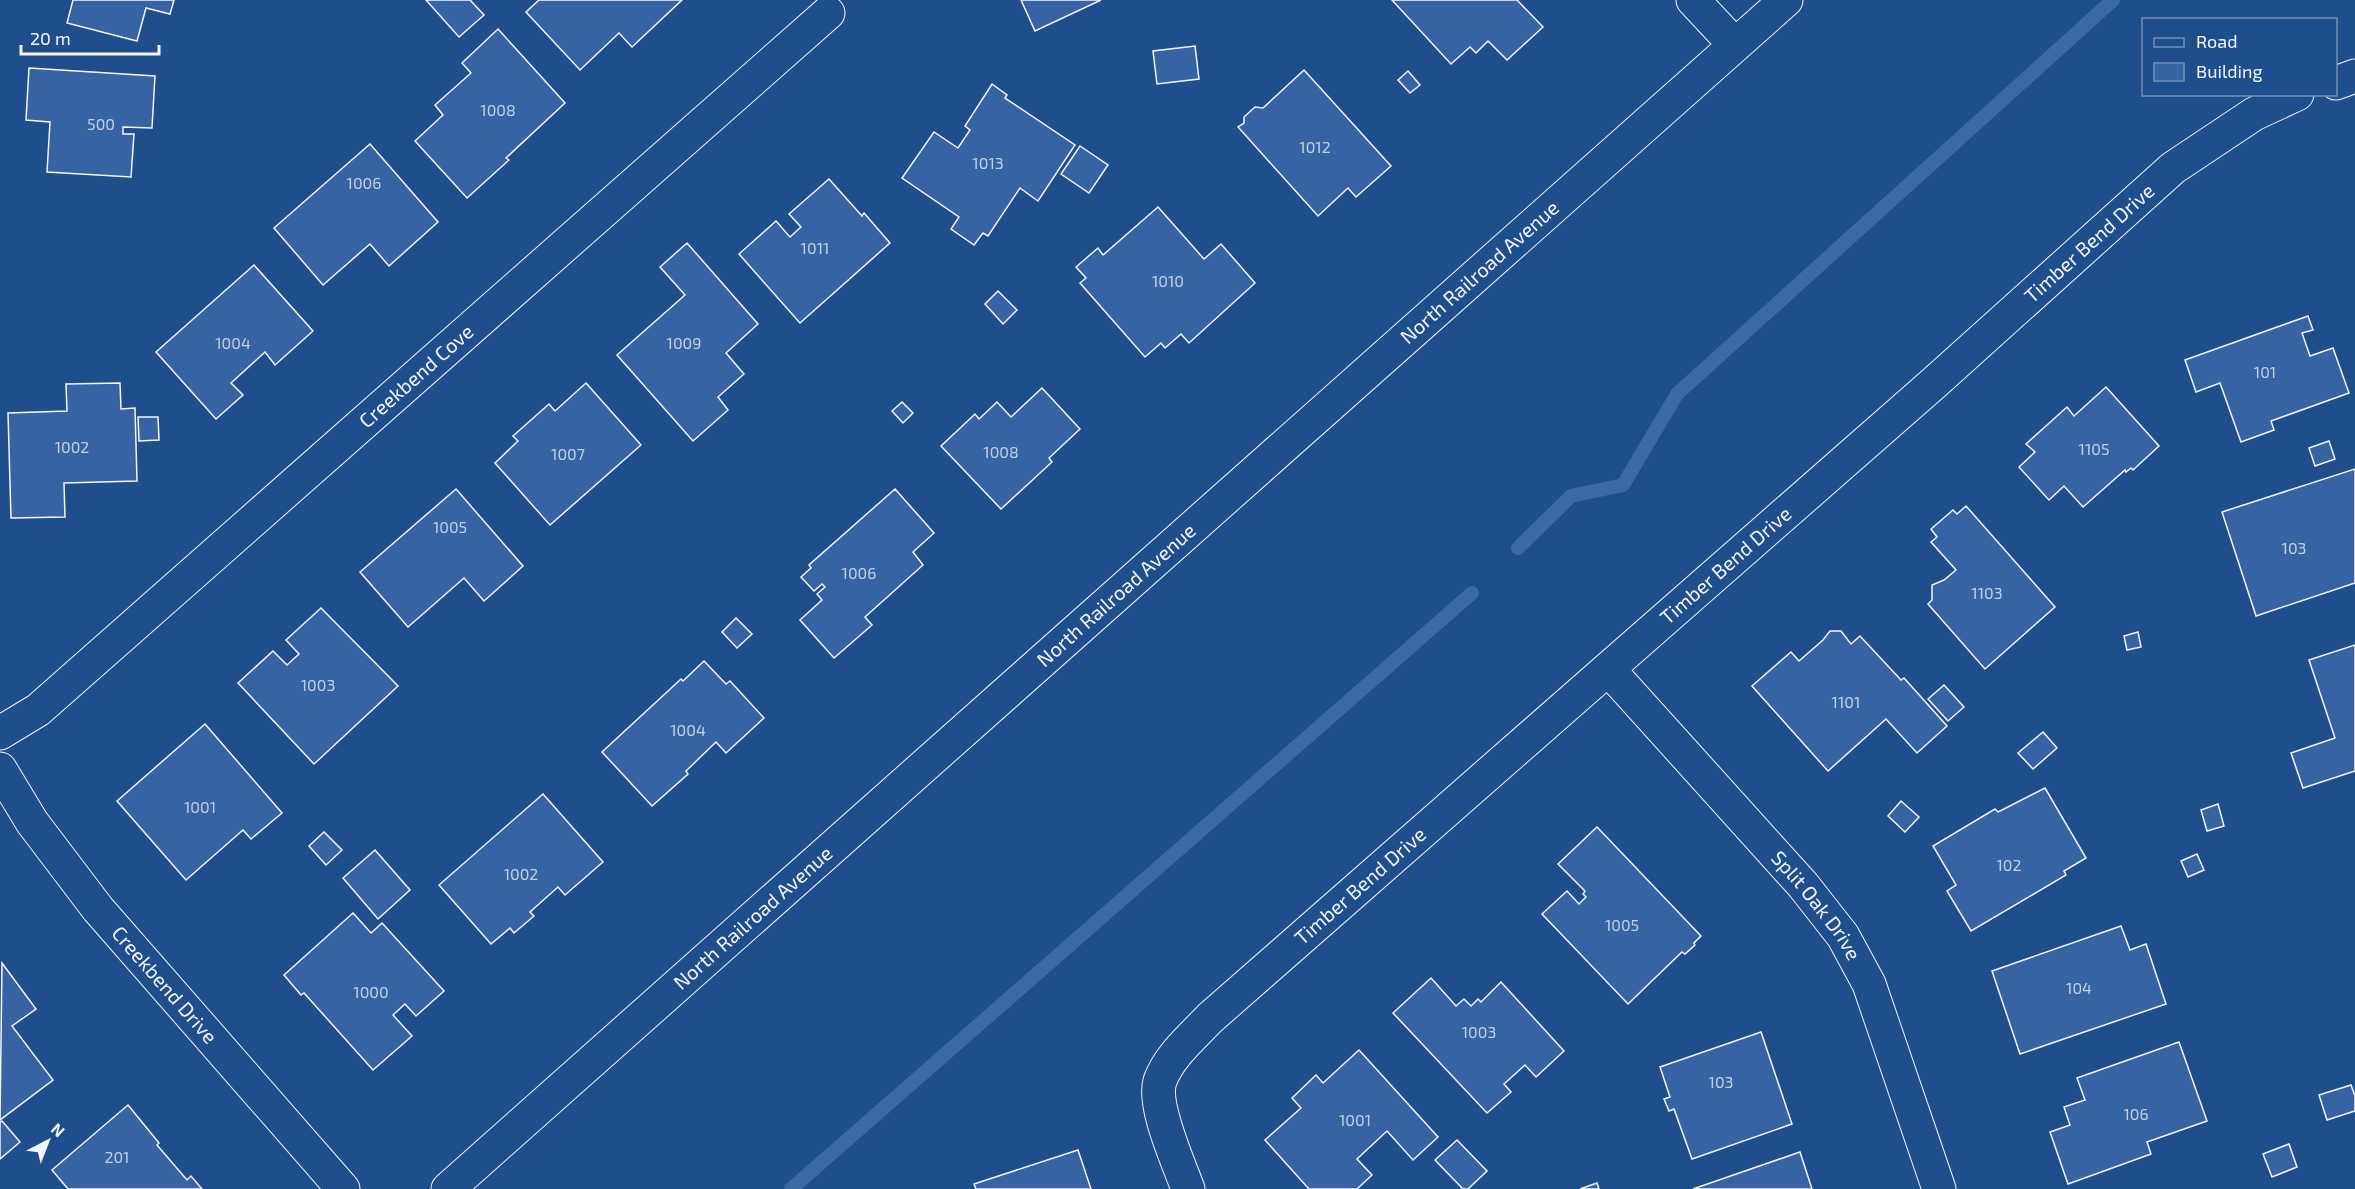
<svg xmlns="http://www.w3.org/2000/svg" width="2355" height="1189" viewBox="0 0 2355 1189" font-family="'Exo 2',sans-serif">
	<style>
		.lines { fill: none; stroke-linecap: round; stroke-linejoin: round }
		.stream { stroke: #3b69a3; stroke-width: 14 }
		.building { fill: #3563a3; stroke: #f2f6ff; stroke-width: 1.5 }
		.minor-casing { stroke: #f2f6ff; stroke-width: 35 }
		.tertiary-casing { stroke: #f2f6ff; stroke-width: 35 }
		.minor { stroke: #1f4e8c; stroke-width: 33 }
		.tertiary { stroke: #1f4e8c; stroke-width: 33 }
		.labels { text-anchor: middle; stroke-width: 4.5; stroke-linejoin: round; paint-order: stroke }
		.number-label { font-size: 16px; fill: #c3d1e8 }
		.street-label { font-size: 20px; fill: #f2f6ff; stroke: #1f4e8c }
	</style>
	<rect width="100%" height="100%" fill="#1f4e8c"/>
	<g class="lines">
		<!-- stream -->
		<g class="stream">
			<polyline points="1518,548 1571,496 1623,485 1677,394 2113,0"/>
			<polyline points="791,1189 1472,593"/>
		</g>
	</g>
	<!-- building -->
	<g class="building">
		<polygon points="73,0 174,0 170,14 146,8 137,41 67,23"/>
		<polygon points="426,0 470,0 484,15 459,37"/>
		<polygon points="539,0 682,0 632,47 619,33 580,70 526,12"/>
		<polygon points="1021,0 1101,0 1035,31"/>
		<polygon points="1392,0 1517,0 1543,27 1507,60 1488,41 1476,53 1470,47 1451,64"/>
		<polygon points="498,29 565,103 506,158 509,160 467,198 415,141 443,115 435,105 471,73 462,63"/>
		<polygon points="1195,46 1199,79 1157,84 1153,51"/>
		<polygon points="29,68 155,76 152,128 123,127 123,134 134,134 131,177 47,172 50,122 26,120"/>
		<polygon points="1304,70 1391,166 1356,197 1348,188 1318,216 1238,127 1244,123 1244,117 1255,107 1263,108"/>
		<polygon points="1408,71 1420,85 1410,93 1398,80"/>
		<polygon points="992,84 1007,95 1005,98 1075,145 1038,201 1020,188 988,236 983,233 974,245 951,229 959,217 902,178 934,132 958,148 970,130 965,126"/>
		<polygon points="370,144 438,222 389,266 370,244 323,285 274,228"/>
		<polygon points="1080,146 1108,165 1089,193 1061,174"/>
		<polygon points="829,179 862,216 864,213 890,243 800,323 739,254 776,221 790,237 801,227 789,214"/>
		<polygon points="1158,207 1204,259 1221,244 1255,283 1189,343 1181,334 1165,348 1161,343 1145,357 1080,283 1086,278 1076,267 1098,248 1103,255"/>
		<polygon points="687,243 758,324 726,353 744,374 718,397 728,410 693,441 617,355 685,295 660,267"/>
		<polygon points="254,265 313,331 275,365 265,352 231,383 243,395 216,419 156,352"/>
		<polygon points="998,291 1017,310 1003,324 985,304"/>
		<polygon points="2308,316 2313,330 2302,333 2310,356 2333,348 2349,393 2271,421 2274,430 2241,442 2220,383 2196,392 2185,360"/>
		<polygon points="120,383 121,409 135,408 137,481 64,483 65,517 11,518 8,413 67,411 66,384"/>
		<polygon points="586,383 641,445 550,525 495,463 518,441 513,436 549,404 555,411"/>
		<polygon points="2106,387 2159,446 2133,470 2131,468 2126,472 2125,470 2083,507 2064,486 2049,500 2019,467 2035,452 2026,444 2067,407 2074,416"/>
		<polygon points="1042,388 1080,429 1049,458 1052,462 1001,509 941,446 975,414 979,419 997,402 1011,417"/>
		<polygon points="902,402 913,413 903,423 892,411"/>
		<polygon points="138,417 158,417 159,440 139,441"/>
		<polygon points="2329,441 2335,459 2315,466 2309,448"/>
		<polygon points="2355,469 2355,583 2256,616 2222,512"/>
		<polygon points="456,489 523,566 484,601 464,578 408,627 360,572"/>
		<polygon points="895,489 934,533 913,552 923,565 865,617 872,625 834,658 800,620 822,600 817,594 825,587 822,584 814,591 801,577 811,568 809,565"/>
		<polygon points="1966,506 2055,607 1985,669 1928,604 1932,600 1932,585 1944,580 1956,570 1931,542 1937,537 1931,529 1953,510 1957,514"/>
		<polygon points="321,608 398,686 314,764 238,683 273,651 287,665 299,654 286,640"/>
		<polygon points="736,618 752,634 737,648 722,632"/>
		<polygon points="1830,631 1841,631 1851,644 1860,636 1901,680 1904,678 1947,726 1917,753 1886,719 1828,771 1752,686 1791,652 1799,661 1823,640"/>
		<polygon points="2138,632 2141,647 2127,650 2124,636"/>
		<polygon points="2355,645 2355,771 2303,788 2291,753 2335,738 2309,660"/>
		<polygon points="704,661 726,684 730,681 764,718 726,753 716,742 686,771 688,774 652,806 602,752 681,679 683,681"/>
		<polygon points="1944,685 1964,707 1948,721 1928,699"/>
		<polygon points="205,724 282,813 251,839 243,830 186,880 117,801"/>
		<polygon points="2043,732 2057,748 2033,769 2018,753"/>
		<polygon points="2045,788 2086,858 2064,871 2066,875 1971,931 1947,891 1956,885 1933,846 1995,809 1998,812"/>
		<polygon points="543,794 603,862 565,895 558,887 530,912 534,916 514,933 510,928 491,944 439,885"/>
		<polygon points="1901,801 1919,817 1905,832 1888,816"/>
		<polygon points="2218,804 2224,826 2207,831 2201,810"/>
		<polygon points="1597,827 1701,936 1694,943 1695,945 1685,954 1682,952 1628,1004 1542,914 1567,891 1579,904 1586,897 1583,894 1585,891 1558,864"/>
		<polygon points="324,832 342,850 326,865 309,846"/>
		<polygon points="375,850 410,890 378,919 343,878"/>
		<polygon points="2197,854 2204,870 2188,877 2181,861"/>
		<polygon points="353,913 371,933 382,923 444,991 416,1016 405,1004 393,1015 412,1036 373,1070 304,993 301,995 284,975"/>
		<polygon points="2121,926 2130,950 2146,944 2166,1004 2020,1054 1992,971"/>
		<polygon points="2,963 36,1009 12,1026 53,1080 0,1120"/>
		<polygon points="1431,978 1456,1006 1464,999 1471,1006 1478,999 1481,1002 1501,982 1564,1051 1536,1077 1525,1065 1504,1084 1511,1092 1487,1113 1393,1013"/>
		<polygon points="1761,1032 1792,1124 1692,1159 1674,1109 1669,1111 1664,1099 1670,1097 1660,1067"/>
		<polygon points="2179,1042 2207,1121 2147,1142 2151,1154 2068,1184 2050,1132 2070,1125 2064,1107 2085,1100 2077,1078"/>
		<polygon points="1359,1050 1438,1137 1413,1160 1387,1131 1357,1159 1372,1175 1357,1189 1309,1189 1265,1140 1301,1108 1292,1098 1316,1075 1323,1083"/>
		<polygon points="2351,1085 2355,1096 2355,1111 2327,1120 2319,1095"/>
		<polygon points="128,1105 159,1143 157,1145 187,1180 191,1176 202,1189 68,1189 52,1170"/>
		<polygon points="2,1121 20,1142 0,1159 0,1122"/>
		<polygon points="1457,1140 1487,1171 1468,1189 1463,1189 1435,1160"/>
		<polygon points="2289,1144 2297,1167 2272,1177 2263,1154"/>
		<polygon points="1078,1150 1091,1189 976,1189 974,1184"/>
		<polygon points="1800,1152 1812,1189 1693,1189"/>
		<polygon points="1597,1183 1599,1189 1580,1189"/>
	</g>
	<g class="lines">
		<defs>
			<g id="minor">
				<polyline points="1693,0 1735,45"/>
				<polyline points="2336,83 2355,76"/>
				<path id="s1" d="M1609,670L1803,885L1843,936L1869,984L1939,1189"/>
				<path id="s2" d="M0,733L38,710L828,13"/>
				<path id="s3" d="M0,769L32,822L98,909L343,1189"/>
				<path id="s4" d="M1188,1189C1179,1164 1152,1105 1160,1081C1169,1056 1193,1036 1210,1018L1934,383L2173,168L2254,114L2297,94"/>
			</g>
			<g id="tertiary">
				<path id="s5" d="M448,1189L1786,0"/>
			</g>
		</defs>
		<!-- minor casing -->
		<use href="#minor" class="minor-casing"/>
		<!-- tertiary casing -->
		<use href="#tertiary" class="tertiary-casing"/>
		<!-- minor -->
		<use href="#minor" class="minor"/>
		<!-- tertiary -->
		<use href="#tertiary" class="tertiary"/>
	</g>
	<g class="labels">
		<!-- number labels -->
		<g class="number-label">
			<text x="498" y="116">1008</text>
			<text x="101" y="130">500</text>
			<text x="1315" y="153">1012</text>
			<text x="988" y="169">1013</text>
			<text x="364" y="189">1006</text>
			<text x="815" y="254">1011</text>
			<text x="1168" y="287">1010</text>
			<text x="233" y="349">1004</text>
			<text x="684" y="349">1009</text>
			<text x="2265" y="378">101</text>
			<text x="72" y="453">1002</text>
			<text x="2094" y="455">1105</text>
			<text x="1001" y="458">1008</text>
			<text x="568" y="460">1007</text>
			<text x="450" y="533">1005</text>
			<text x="2294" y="554">103</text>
			<text x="859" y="579">1006</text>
			<text x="1987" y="599">1103</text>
			<text x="318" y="691">1003</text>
			<text x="1846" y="708">1101</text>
			<text x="688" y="736">1004</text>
			<text x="200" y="813">1001</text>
			<text x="2009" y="871">102</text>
			<text x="521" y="880">1002</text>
			<text x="1622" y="931">1005</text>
			<text x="2079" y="994">104</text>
			<text x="371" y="998">1000</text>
			<text x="1479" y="1038">1003</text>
			<text x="1721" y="1088">103</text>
			<text x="2136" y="1120">106</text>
			<text x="1355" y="1126">1001</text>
			<text x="117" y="1163">201</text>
		</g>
		<!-- street labels -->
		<g class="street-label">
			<text dy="7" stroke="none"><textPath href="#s4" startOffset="1366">Timber Bend Drive</textPath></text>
			<text dy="7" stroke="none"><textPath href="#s5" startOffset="1380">North Railroad Avenue</textPath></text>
			<text dy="7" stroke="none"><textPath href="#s2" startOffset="549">Creekbend Cove</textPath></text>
			<text dy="7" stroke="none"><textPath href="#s4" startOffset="880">Timber Bend Drive</textPath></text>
			<text dy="7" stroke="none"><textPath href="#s5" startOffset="894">North Railroad Avenue</textPath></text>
			<text dy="7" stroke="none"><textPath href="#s4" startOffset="394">Timber Bend Drive</textPath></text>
			<text dy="7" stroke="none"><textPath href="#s1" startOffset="314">Split Oak Drive</textPath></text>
			<text dy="7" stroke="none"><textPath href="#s5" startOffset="408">North Railroad Avenue</textPath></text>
			<text dy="7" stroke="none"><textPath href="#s3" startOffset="272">Creekbend Drive</textPath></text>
		</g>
	</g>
	<!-- legend -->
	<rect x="2142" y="18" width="195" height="78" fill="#1f4e8c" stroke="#7391ba" stroke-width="1.5"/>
	<rect x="2154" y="38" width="30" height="9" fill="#1f4e8c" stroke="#7391ba" stroke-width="1.5"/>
	<text x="2196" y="48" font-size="18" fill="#f2f6ff">Road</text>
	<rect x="2154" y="63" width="30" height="18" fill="#3563a3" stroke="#7391ba" stroke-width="1.5"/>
	<text x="2196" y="78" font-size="18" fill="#f2f6ff">Building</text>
	<!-- north arrow -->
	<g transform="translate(48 1141) rotate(42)" stroke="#1f4e8c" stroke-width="4.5" paint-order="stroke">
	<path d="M0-4.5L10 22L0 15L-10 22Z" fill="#f2f6ff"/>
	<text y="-9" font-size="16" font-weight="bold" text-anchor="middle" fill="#f2f6ff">N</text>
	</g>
	<!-- scale -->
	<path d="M21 45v9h138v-9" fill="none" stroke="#f2f6ff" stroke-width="3"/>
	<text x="30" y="45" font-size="18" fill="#f2f6ff" stroke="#1f4e8c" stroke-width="4.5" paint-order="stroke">20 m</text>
</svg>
